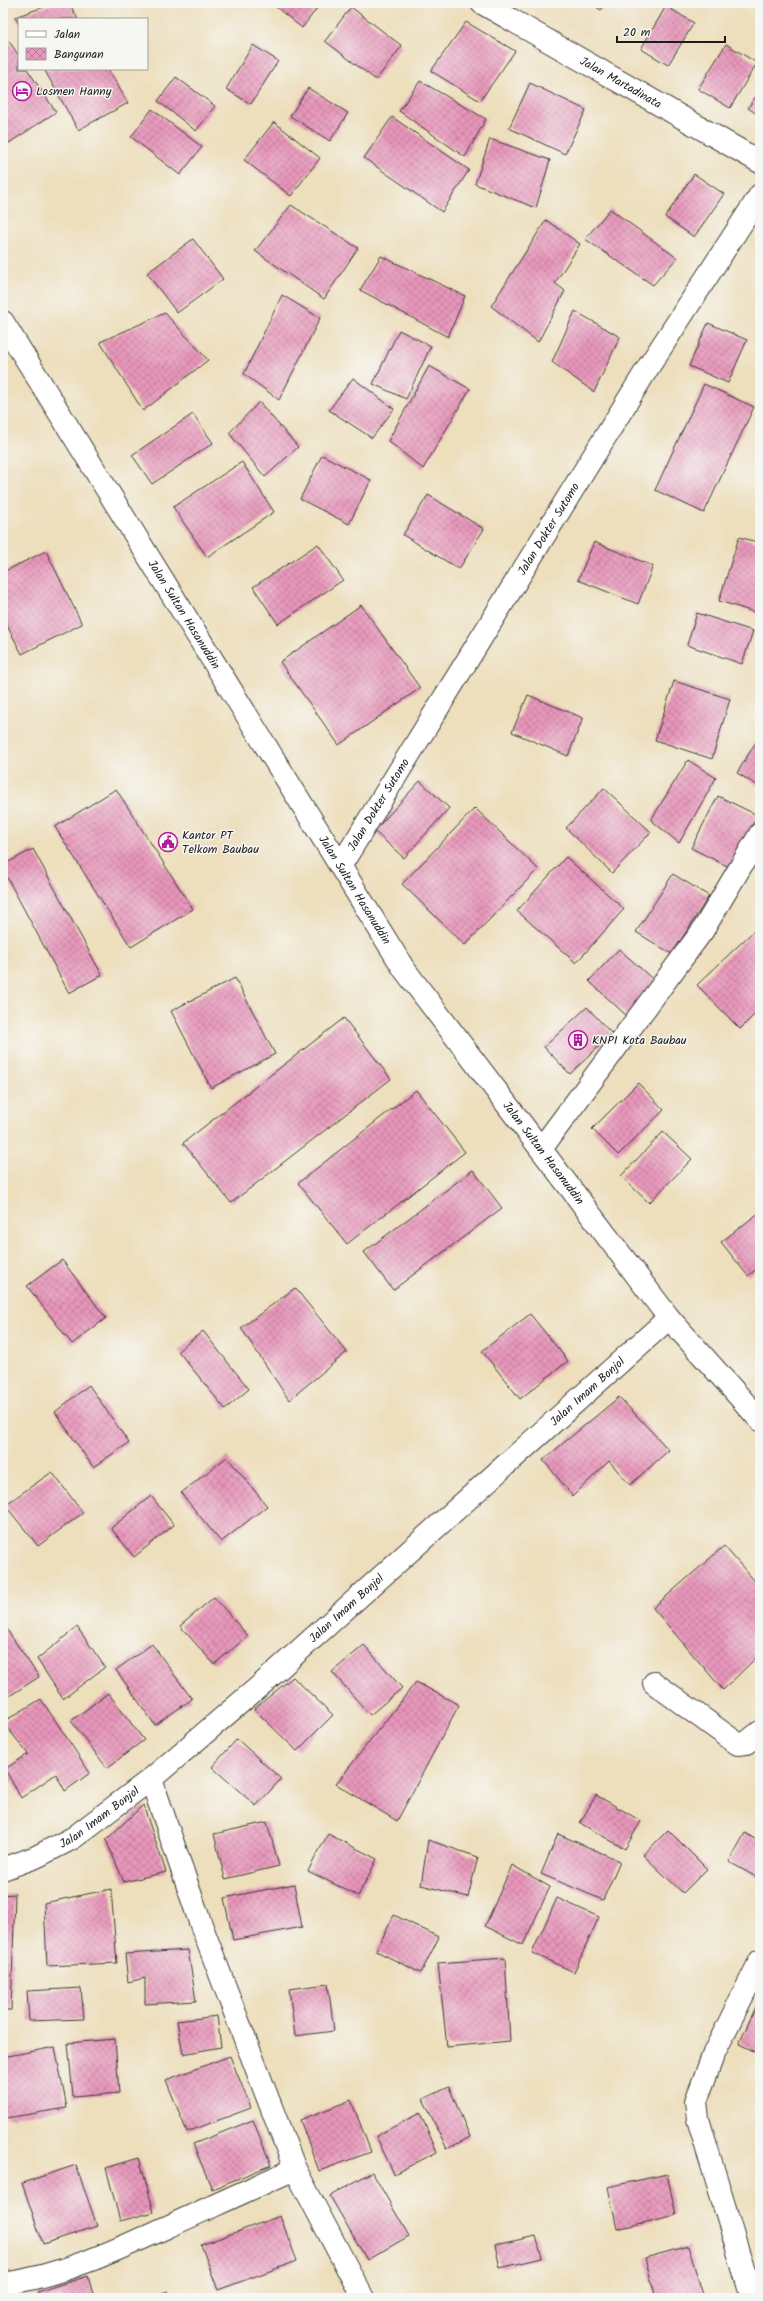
<svg xmlns="http://www.w3.org/2000/svg" width="763" height="2301" viewBox="0 0 763 2301" font-family="Kalam,sans-serif">
	<style>
		.building { fill: url(#building-cross-hatch) }
		.lines { fill: none; stroke-linecap: round; stroke-linejoin: round }
		.street-casing { stroke: #3b3934; stroke-width: 24 }
		.secondary-casing { stroke: #3b3934; stroke-width: 24 }
		.highway-casing { stroke: #3b3934; stroke-width: 24 }
		.street { stroke: #fff; stroke-width: 22 }
		.secondary { stroke: #fff; stroke-width: 22 }
		.highway { stroke: #fff; stroke-width: 22 }
		.labels { text-anchor: middle; stroke-width: 3; stroke-linejoin: round; paint-order: stroke }
		.street-label { font-size: 12px; fill: #1c1c1c; stroke: #f6f6f2 }
		.poi-label { font-size: 12px; fill: #1c1c1c; stroke: #f6f6f2; text-anchor: start }
	</style>
	<defs>
		<pattern id="building-cross-hatch" width="8" height="8" patternUnits="userSpaceOnUse"><rect width="8" height="8" fill="#e897bb"/><path d="M0 0l8 8M0 8l8-8" fill="none" stroke="#bb7a97"/></pattern>
	</defs>
	<rect width="100%" height="100%" fill="#f6f6f2"/>
	<filter id="ink" filterUnits="userSpaceOnUse"><feTurbulence type="fractalNoise" baseFrequency=".025" numOctaves="2"/><feDisplacementMap in="SourceGraphic" scale="8" xChannelSelector="R" yChannelSelector="G"/><feConvolveMatrix kernelMatrix="1 2 1 2 8 2 1 2 1" color-interpolation-filters="sRGB"/></filter>
	<filter id="wash" filterUnits="userSpaceOnUse"><feTurbulence type="fractalNoise" baseFrequency=".012" numOctaves="4" result="noise"/><feDisplacementMap in="SourceGraphic" scale="16" xChannelSelector="R" yChannelSelector="G"/><feGaussianBlur stdDeviation="0.9" result="paint"/><feColorMatrix in="noise" values="0 0 0 0 0 0 0 0 0 0 0 0 0 0 0 0 0 1.4 0 .05"/><feComposite in="paint" operator="in"/></filter>
	<g filter="url(#wash)">
		<rect width="100%" height="100%" fill="#eddebc"/>
		<g id="blocks">
			<!-- building -->
			<g class="building">
				<polygon points="55,3 69,3 78,19 19,19 19,24 15,17"/>
				<polygon points="271,3 321,3 302,28"/>
				<polygon points="590,3 606,3 601,10"/>
				<polygon points="666,6 694,23 668,65 641,49"/>
				<polygon points="351,7 402,46 376,80 325,41"/>
				<polygon points="466,22 515,51 480,101 431,71"/>
				<polygon points="9,41 19,56 19,69 27,69 56,112 9,143 3,134 3,45"/>
				<polygon points="726,44 757,63 730,108 698,89"/>
				<polygon points="253,45 278,61 251,104 226,89"/>
				<polygon points="44,69 108,69 128,103 78,130"/>
				<polygon points="176,77 215,106 196,131 158,101"/>
				<polygon points="420,81 486,119 465,157 399,111"/>
				<polygon points="530,83 586,110 565,154 509,128"/>
				<polygon points="308,88 348,113 330,141 290,116"/>
				<polygon points="760,90 760,116 748,108"/>
				<polygon points="152,109 202,147 180,175 131,137"/>
				<polygon points="392,117 469,170 442,212 364,158"/>
				<polygon points="274,122 320,158 291,196 244,160"/>
				<polygon points="490,139 550,160 536,208 475,184"/>
				<polygon points="694,174 724,194 694,237 665,217"/>
				<polygon points="291,205 358,248 324,299 255,251"/>
				<polygon points="610,209 677,258 653,285 585,239"/>
				<polygon points="546,220 580,244 555,283 565,291 538,342 491,306"/>
				<polygon points="193,239 223,279 177,313 147,273"/>
				<polygon points="381,256 465,296 448,337 360,290"/>
				<polygon points="282,295 320,318 279,400 244,374"/>
				<polygon points="575,311 620,337 594,392 552,362"/>
				<polygon points="165,313 208,360 143,411 100,342"/>
				<polygon points="708,323 747,340 728,383 689,366"/>
				<polygon points="399,330 431,346 406,399 373,384"/>
				<polygon points="429,366 470,389 423,469 388,441"/>
				<polygon points="353,378 394,409 372,438 329,410"/>
				<polygon points="704,384 754,407 704,513 655,490"/>
				<polygon points="259,402 298,447 265,477 229,433"/>
				<polygon points="193,414 213,443 152,484 132,455"/>
				<polygon points="322,455 371,480 349,524 300,499"/>
				<polygon points="242,462 274,512 207,557 173,507"/>
				<polygon points="428,495 484,529 459,569 403,535"/>
				<polygon points="739,537 760,543 760,614 719,601"/>
				<polygon points="594,542 653,566 638,604 578,580"/>
				<polygon points="318,544 343,580 278,624 253,587"/>
				<polygon points="46,551 82,624 22,654 3,618 3,572"/>
				<polygon points="361,605 420,688 339,745 280,662"/>
				<polygon points="697,613 753,631 742,664 687,645"/>
				<polygon points="674,681 730,699 712,759 655,740"/>
				<polygon points="528,695 583,718 568,756 512,732"/>
				<polygon points="756,742 760,745 760,787 737,773"/>
				<polygon points="688,760 716,778 679,843 651,820"/>
				<polygon points="420,781 449,808 404,858 374,831"/>
				<polygon points="604,788 651,832 612,873 566,828"/>
				<polygon points="116,789 193,909 131,947 55,827"/>
				<polygon points="718,796 757,815 731,868 691,848"/>
				<polygon points="475,808 538,869 465,945 402,884"/>
				<polygon points="33,849 102,975 69,993 3,870 3,865"/>
				<polygon points="566,857 624,909 576,963 517,911"/>
				<polygon points="673,874 709,896 672,954 636,932"/>
				<polygon points="760,925 760,1009 740,1029 697,985"/>
				<polygon points="619,949 658,984 628,1017 589,981"/>
				<polygon points="235,978 275,1054 211,1088 171,1011"/>
				<polygon points="587,1007 612,1034 570,1074 544,1047"/>
				<polygon points="344,1018 391,1079 231,1203 183,1143"/>
				<polygon points="638,1083 664,1110 618,1155 592,1129"/>
				<polygon points="416,1090 465,1152 347,1244 298,1183"/>
				<polygon points="663,1132 692,1159 649,1203 621,1176"/>
				<polygon points="473,1170 502,1208 393,1290 364,1252"/>
				<polygon points="760,1212 760,1266 748,1276 721,1242"/>
				<polygon points="62,1260 106,1318 72,1344 27,1286"/>
				<polygon points="295,1288 347,1352 289,1400 241,1328"/>
				<polygon points="530,1314 568,1361 520,1399 482,1351"/>
				<polygon points="203,1331 249,1389 225,1409 178,1351"/>
				<polygon points="89,1385 129,1443 93,1467 55,1412"/>
				<polygon points="619,1397 669,1450 630,1485 609,1461 573,1496 543,1460"/>
				<polygon points="227,1457 267,1506 221,1542 181,1493"/>
				<polygon points="52,1472 83,1513 38,1546 5,1505"/>
				<polygon points="151,1496 174,1525 134,1557 111,1528"/>
				<polygon points="724,1546 760,1587 760,1654 723,1690 653,1608"/>
				<polygon points="214,1597 248,1636 214,1664 180,1626"/>
				<polygon points="3,1624 39,1677 3,1700"/>
				<polygon points="77,1627 105,1667 63,1699 37,1659"/>
				<polygon points="152,1644 192,1699 155,1725 116,1670"/>
				<polygon points="364,1645 402,1688 370,1715 332,1672"/>
				<polygon points="293,1677 333,1715 297,1751 254,1709"/>
				<polygon points="416,1682 459,1705 397,1821 336,1784"/>
				<polygon points="108,1693 144,1740 107,1768 71,1721"/>
				<polygon points="41,1699 90,1773 65,1791 56,1774 21,1798 5,1769 28,1754 3,1722"/>
				<polygon points="237,1739 281,1779 256,1806 212,1767"/>
				<polygon points="596,1795 641,1821 625,1849 580,1823"/>
				<polygon points="143,1805 166,1872 124,1882 106,1840"/>
				<polygon points="267,1822 279,1866 225,1879 214,1834"/>
				<polygon points="668,1830 707,1869 683,1893 643,1855"/>
				<polygon points="745,1833 760,1842 760,1879 729,1862"/>
				<polygon points="328,1834 377,1859 358,1896 308,1871"/>
				<polygon points="558,1834 620,1861 603,1900 541,1874"/>
				<polygon points="428,1840 478,1857 468,1897 421,1885"/>
				<polygon points="512,1865 550,1887 523,1945 485,1926"/>
				<polygon points="294,1884 302,1927 233,1940 224,1898"/>
				<polygon points="111,1889 117,1963 47,1966 44,1903"/>
				<polygon points="15,1894 11,2010 3,2010 3,1895"/>
				<polygon points="557,1898 599,1917 574,1972 532,1953"/>
				<polygon points="394,1915 439,1937 421,1973 376,1951"/>
				<polygon points="188,1950 196,2001 145,2004 145,1978 128,1982 125,1954"/>
				<polygon points="505,1958 510,2041 447,2047 438,1963"/>
				<polygon points="328,1984 334,2031 295,2036 289,1989"/>
				<polygon points="81,1988 84,2019 29,2021 27,1991"/>
				<polygon points="760,1998 760,2054 739,2044"/>
				<polygon points="217,2016 221,2047 183,2054 177,2021"/>
				<polygon points="115,2039 119,2093 73,2097 68,2043"/>
				<polygon points="55,2047 67,2108 6,2118 3,2107 3,2057"/>
				<polygon points="230,2056 251,2108 187,2132 166,2080"/>
				<polygon points="449,2087 470,2137 447,2149 423,2099"/>
				<polygon points="351,2100 371,2152 319,2171 300,2120"/>
				<polygon points="420,2113 437,2152 394,2174 376,2136"/>
				<polygon points="253,2120 271,2165 212,2189 193,2144"/>
				<polygon points="139,2158 154,2212 120,2221 106,2168"/>
				<polygon points="76,2165 97,2226 43,2244 22,2183"/>
				<polygon points="372,2172 409,2236 367,2260 330,2196"/>
				<polygon points="667,2174 676,2215 617,2229 608,2187"/>
				<polygon points="280,2216 297,2261 218,2290 201,2245"/>
				<polygon points="536,2236 542,2258 500,2268 495,2245"/>
				<polygon points="688,2246 704,2298 656,2298 645,2258"/>
				<polygon points="88,2276 94,2298 40,2298 37,2292"/>
				<polygon points="168,2291 170,2298 147,2298"/>
			</g>
		</g>
	</g>
	<g filter="url(#ink)">
		<use href="#blocks" fill-opacity="0" stroke="#3b3934" stroke-width="1"/>
		<g class="lines">
			<defs>
				<g id="street">
					<path id="s1" d="M341,865L649,366L760,195"/>
					<polyline points="541,1149 703,930 760,834"/>
					<polyline points="654,1683 738,1744 746,1743 760,1732"/>
					<polyline points="151,1779 200,1922 295,2169 363,2298"/>
					<path id="s2" d="M3,1869L36,1857L73,1838L151,1779L262,1684L669,1318"/>
					<path d="M3,2284C60,2276 115,2251 167,2227C209,2208 252,2188 295,2169"/>
					<polyline points="752,2298 698,2119 696,2101 714,2053 760,1961"/>
				</g>
				<g id="secondary">
					<path id="s3" d="M482,3L760,162"/>
				</g>
				<g id="highway">
					<path id="s4" d="M3,322L404,969L669,1318L760,1420"/>
				</g>
			</defs>
			<!-- street casing -->
			<use href="#street" class="street-casing"/>
			<!-- secondary casing -->
			<use href="#secondary" class="secondary-casing"/>
			<!-- highway casing -->
			<use href="#highway" class="highway-casing"/>
			<!-- street -->
			<use href="#street" class="street"/>
			<!-- secondary -->
			<use href="#secondary" class="secondary"/>
			<!-- highway -->
			<use href="#highway" class="highway"/>
		</g>
	</g>
	<!-- icons -->
	<defs>
		<symbol id="hotel-ring" viewBox="-11 -11 22 22"><circle r="9.5" fill="#f6f6f2" stroke="#b5179e" stroke-width="1.5"/><path d="M-6-4.5h1.5V1H6V5H4.5V3h-9V5H-6ZM-4 0a1.8 1.8 0 1 1 3.6 0ZM.5 0V-2.5h3Q6-2.5 6 0Z" fill="#b5179e"/></symbol>
		<symbol id="civic-ring" viewBox="-11 -11 22 22"><circle r="9.5" fill="#f6f6f2" stroke="#b5179e" stroke-width="1.5"/><path d="M-.6-6.5H3V-4.5H.6V-3L4-1V1h2V6H-6V1h2V-1L-.6-3ZM-1.2 2.5V6h2.4V2.5Z" fill="#b5179e"/></symbol>
		<symbol id="building-ring" viewBox="-11 -11 22 22"><circle r="9.5" fill="#f6f6f2" stroke="#b5179e" stroke-width="1.5"/><path d="M-4-6H4V6H1V3H-1V6H-4ZM-2.5-4.3h1.7v1.8h-1.7ZM.8-4.3h1.7v1.8H.8ZM-2.5-1h1.7V.8h-1.7ZM.8-1h1.7V.8H.8Z" fill="#b5179e"/></symbol>
	</defs>
	<g fill-rule="evenodd">
		<use href="#hotel-ring" x="11" y="80" width="22" height="22"/>
		<use href="#civic-ring" x="157" y="831" width="22" height="22"/>
		<use href="#building-ring" x="567" y="1029" width="22" height="22"/>
	</g>
	<g class="labels">
		<!-- street labels -->
		<g class="street-label">
			<text dy="4" stroke="none"><textPath href="#s3" startOffset="160">Jalan Martadinata</textPath></text>
			<text dy="4" stroke="none"><textPath href="#s1" startOffset="395">Jalan Dokter Sutomo</textPath></text>
			<text dy="4" stroke="none"><textPath href="#s4" startOffset="344">Jalan Sultan Hasanuddin</textPath></text>
			<text dy="4" stroke="none"><textPath href="#s1" startOffset="71">Jalan Dokter Sutomo</textPath></text>
			<text dy="4" stroke="none"><textPath href="#s4" startOffset="668">Jalan Sultan Hasanuddin</textPath></text>
			<text dy="4" stroke="none"><textPath href="#s4" startOffset="992">Jalan Sultan Hasanuddin</textPath></text>
			<text dy="4" stroke="none"><textPath href="#s2" startOffset="758">Jalan Imam Bonjol</textPath></text>
			<text dy="4" stroke="none"><textPath href="#s2" startOffset="434">Jalan Imam Bonjol</textPath></text>
			<text dy="4" stroke="none"><textPath href="#s2" startOffset="110">Jalan Imam Bonjol</textPath></text>
		</g>
		<!-- poi labels -->
		<g class="poi-label">
			<text x="36" y="95">Losmen Hanny</text>
			<text x="182" y="839">Kantor PT<tspan x="182" dy="14">Telkom Baubau</tspan></text>
			<text x="592" y="1044">KNPI Kota Baubau</text>
		</g>
	</g>
	<!-- margin -->
	<rect width="763" height="2301" fill="none" stroke="#f6f6f2" stroke-width="16"/>
	<!-- legend -->
	<rect x="18" y="18" width="130" height="52" fill="#f6f6f2" stroke="#9f9f9c"/>
	<rect x="26" y="31" width="20" height="6" fill="#ffffff" stroke="#9f9f9c"/>
	<text x="54" y="38" font-size="12" fill="#1c1c1c">Jalan</text>
	<rect x="26" y="48" width="20" height="12" fill="url(#building-cross-hatch)" stroke="#9f9f9c"/>
	<text x="54" y="58" font-size="12" fill="#1c1c1c">Bangunan</text>
	<!-- scale -->
	<path d="M617 36v6h108v-6" fill="none" stroke="#1c1c1c" stroke-width="2"/>
	<text x="623" y="36" font-size="12" fill="#1c1c1c" stroke="#f6f6f2" stroke-width="3" paint-order="stroke">20 m</text>
</svg>
